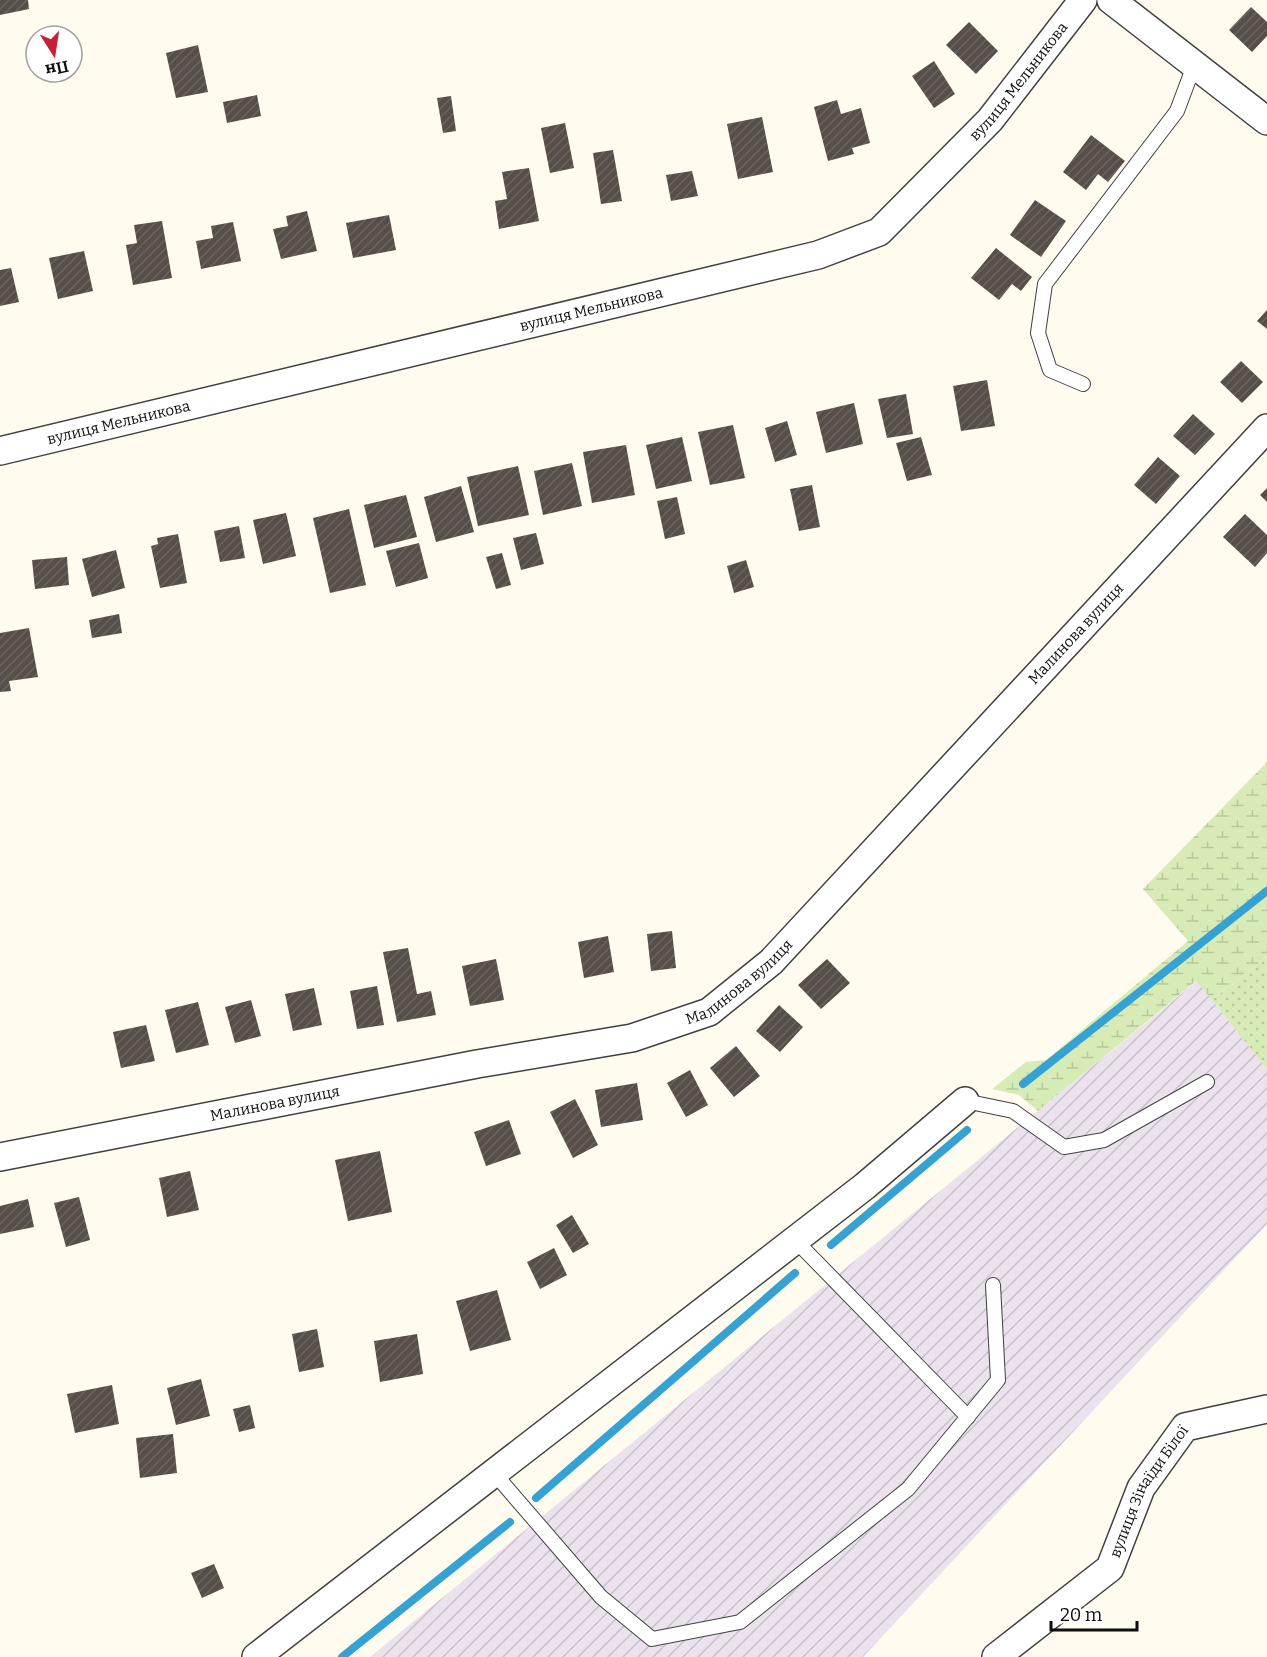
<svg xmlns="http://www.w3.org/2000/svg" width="1267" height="1657" viewBox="0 0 1267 1657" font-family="Bitter,serif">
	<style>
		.industrial { fill: url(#industrial-furrows) }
		.grass { fill: url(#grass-dots) }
		.wetland { fill: url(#wetland-marsh) }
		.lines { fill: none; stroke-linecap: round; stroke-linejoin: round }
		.stream { stroke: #35a2d3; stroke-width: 8 }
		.building { fill: url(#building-hatch) }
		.service-casing { stroke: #414141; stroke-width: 16 }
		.minor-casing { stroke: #414141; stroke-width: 30 }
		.service { stroke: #fff; stroke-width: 14 }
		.minor { stroke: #fff; stroke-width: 27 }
		.labels { text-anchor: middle; stroke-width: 6; stroke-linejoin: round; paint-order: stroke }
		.street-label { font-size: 15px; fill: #0e0e0e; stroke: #fff }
	</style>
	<defs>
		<pattern id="industrial-furrows" width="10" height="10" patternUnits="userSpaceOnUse" patternTransform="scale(1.5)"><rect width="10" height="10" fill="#ebe2ed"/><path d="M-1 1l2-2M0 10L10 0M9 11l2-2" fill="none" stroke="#c8c1ca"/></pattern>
		<pattern id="grass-dots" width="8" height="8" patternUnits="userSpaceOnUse" patternTransform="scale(1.5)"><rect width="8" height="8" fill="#d7ebb7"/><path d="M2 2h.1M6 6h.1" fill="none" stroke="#b7c89c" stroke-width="1.8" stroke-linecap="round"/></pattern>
		<pattern id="wetland-marsh" width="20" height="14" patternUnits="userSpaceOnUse" patternTransform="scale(1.5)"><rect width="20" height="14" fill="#d7ebb7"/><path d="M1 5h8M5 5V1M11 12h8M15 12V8" fill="none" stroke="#b7c89c"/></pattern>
		<pattern id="building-hatch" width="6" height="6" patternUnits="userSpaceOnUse" patternTransform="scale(1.5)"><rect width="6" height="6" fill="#574e4a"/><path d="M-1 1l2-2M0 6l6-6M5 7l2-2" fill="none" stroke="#6a6360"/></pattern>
	</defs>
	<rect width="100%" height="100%" fill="#fffbef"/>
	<!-- industrial -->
	<polygon class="industrial" points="1197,981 1267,1069 1267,1224 863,1657 370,1657"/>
	<!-- grass -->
	<polygon class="grass" points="1267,957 1267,1069 1212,1000"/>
	<!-- wetland -->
	<polygon class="wetland" points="1267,762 1267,957 1212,1000 1196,981 1038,1111 1019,1095 992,1089 1026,1062 1046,1060 1188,941 1143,889"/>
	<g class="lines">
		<!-- stream -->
		<g class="stream">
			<polyline points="1023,1084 1267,891"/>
			<polyline points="831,1245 967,1130"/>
			<polyline points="536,1498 795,1273"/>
			<polyline points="342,1657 510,1522"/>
		</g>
	</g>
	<!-- building -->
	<g class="building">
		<polygon points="0,0 28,0 29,9 0,15"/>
		<polygon points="1251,7 1267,22 1267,36 1252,52 1229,30"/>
		<polygon points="969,22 998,51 976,74 946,45"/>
		<polygon points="198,45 208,92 176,98 166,53"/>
		<polygon points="934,61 955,94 934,108 912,76"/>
		<polygon points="257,95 261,116 227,123 223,102"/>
		<polygon points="451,96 456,131 443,133 437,98"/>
		<polygon points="837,100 841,114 861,108 870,143 852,148 854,154 828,161 814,107"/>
		<polygon points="762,117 773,172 738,179 727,124"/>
		<polygon points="565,123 574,168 550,173 541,128"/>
		<polygon points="1091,135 1125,161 1108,182 1098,174 1086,190 1063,172"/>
		<polygon points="613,150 622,201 601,204 593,153"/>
		<polygon points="529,168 539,221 499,229 495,201 507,199 502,172"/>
		<polygon points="692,171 698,196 671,201 666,175"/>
		<polygon points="1035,200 1066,221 1041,257 1010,235"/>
		<polygon points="307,211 317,251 281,259 273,229 288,226 286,216"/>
		<polygon points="389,215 396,250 353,258 346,223"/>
		<polygon points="162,221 172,278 133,285 126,245 137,243 134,225"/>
		<polygon points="233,222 241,261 201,269 196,241 213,238 211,226"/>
		<polygon points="996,248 1032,277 1021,291 1012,284 999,300 971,278"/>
		<polygon points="84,251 93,291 58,299 49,258"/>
		<polygon points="11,268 19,302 0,306 0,270"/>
		<polygon points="1267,310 1267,329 1257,321"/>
		<polygon points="1241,361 1263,382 1242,403 1220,382"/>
		<polygon points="987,380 995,426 961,431 953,386"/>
		<polygon points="906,394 913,434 887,438 878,399"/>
		<polygon points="854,403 863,444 826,453 816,412"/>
		<polygon points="1193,414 1215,434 1195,455 1173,436"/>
		<polygon points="787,421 797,455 775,462 765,428"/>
		<polygon points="733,425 745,478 710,485 698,432"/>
		<polygon points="682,437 692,481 656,489 646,445"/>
		<polygon points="921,437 932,475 907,481 896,443"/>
		<polygon points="626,445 635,495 592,503 583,452"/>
		<polygon points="1158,457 1180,476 1156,504 1134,485"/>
		<polygon points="572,463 582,506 543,515 534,471"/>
		<polygon points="518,466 529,515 478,526 467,477"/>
		<polygon points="812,485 820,527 799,531 790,489"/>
		<polygon points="461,486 474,532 436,542 424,497"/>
		<polygon points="1267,488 1267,502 1260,495"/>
		<polygon points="406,495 417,537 374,548 364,505"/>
		<polygon points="677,497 685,534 665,539 657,501"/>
		<polygon points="349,509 366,585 330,593 313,518"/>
		<polygon points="286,513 296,556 263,564 253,520"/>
		<polygon points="1245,514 1267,535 1267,553 1255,567 1223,537"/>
		<polygon points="239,526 245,558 220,562 214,531"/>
		<polygon points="536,533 544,564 521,570 513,538"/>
		<polygon points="178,534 187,583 160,588 151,546 158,544 157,538"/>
		<polygon points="419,543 428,578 396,587 386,551"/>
		<polygon points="116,550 125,588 92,597 82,559"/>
		<polygon points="502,553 511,585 496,589 486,557"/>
		<polygon points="67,557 69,585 35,589 32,560"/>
		<polygon points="746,560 754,587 734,593 727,566"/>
		<polygon points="119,614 122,633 92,638 89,620"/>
		<polygon points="29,628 38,677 9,681 11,691 0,692 0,633"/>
		<polygon points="672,931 676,968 651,971 647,934"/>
		<polygon points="608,936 614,972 584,978 578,942"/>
		<polygon points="408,948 417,994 431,991 436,1015 397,1022 383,952"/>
		<polygon points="496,959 504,1000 470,1006 462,966"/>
		<polygon points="827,959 850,983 821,1009 798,985"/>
		<polygon points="377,986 384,1025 357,1029 350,991"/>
		<polygon points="314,988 322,1025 293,1031 285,994"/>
		<polygon points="251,1000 261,1036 235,1043 225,1007"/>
		<polygon points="198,1002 209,1045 176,1053 165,1010"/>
		<polygon points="779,1005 803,1027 780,1052 756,1031"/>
		<polygon points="146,1025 155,1061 121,1068 113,1032"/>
		<polygon points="736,1046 760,1076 734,1097 710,1068"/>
		<polygon points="690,1070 708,1105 686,1117 667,1083"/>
		<polygon points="637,1083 643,1120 601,1127 595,1090"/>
		<polygon points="575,1099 598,1145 573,1158 550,1112"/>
		<polygon points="509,1120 521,1154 486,1166 474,1132"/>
		<polygon points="380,1151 392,1212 348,1221 335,1160"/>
		<polygon points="190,1171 199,1210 167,1217 159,1178"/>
		<polygon points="79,1197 90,1240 66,1247 54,1203"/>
		<polygon points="28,1199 34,1227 0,1234 0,1206"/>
		<polygon points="572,1215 589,1244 573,1253 556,1225"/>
		<polygon points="554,1248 567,1275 540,1289 527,1262"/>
		<polygon points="497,1290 511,1340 470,1351 456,1301"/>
		<polygon points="317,1329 324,1367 299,1372 292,1334"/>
		<polygon points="417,1334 423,1374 380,1382 374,1341"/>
		<polygon points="201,1379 210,1416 176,1425 167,1388"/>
		<polygon points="112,1385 119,1424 75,1433 67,1394"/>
		<polygon points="250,1405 255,1428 239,1432 233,1409"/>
		<polygon points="173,1434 177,1473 140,1478 136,1438"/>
		<polygon points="214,1564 224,1588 202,1598 191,1573"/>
	</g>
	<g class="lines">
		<defs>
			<g id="service">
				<polyline points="1083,384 1050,370 1038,333 1045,284 1177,111 1195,63"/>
				<polyline points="965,1101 1013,1111 1064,1147 1104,1140 1207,1082"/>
				<polyline points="794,1239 968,1417"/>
				<polyline points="494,1473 601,1597 652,1639 740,1622 908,1489 998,1380 993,1285"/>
			</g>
			<g id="minor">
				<polyline points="1111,0 1267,121"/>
				<path id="s1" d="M0,451L818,255L879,232L990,120L1083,0"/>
				<path id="s2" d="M0,1157L477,1064L632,1038L709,1012L771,962L1267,428"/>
				<polyline points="256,1657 865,1186 965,1101"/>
				<path id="s3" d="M996,1657L1110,1568L1141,1488L1185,1427L1267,1409"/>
			</g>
		</defs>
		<!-- service casing -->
		<use href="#service" class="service-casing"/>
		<!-- minor casing -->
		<use href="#minor" class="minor-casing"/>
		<!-- service -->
		<use href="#service" class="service"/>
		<!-- minor -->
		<use href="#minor" class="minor"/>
	</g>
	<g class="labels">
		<!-- street labels -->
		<g class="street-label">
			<text dy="5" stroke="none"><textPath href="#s1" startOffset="1112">вулиця Мельникова</textPath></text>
			<text dy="5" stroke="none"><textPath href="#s1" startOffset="608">вулиця Мельникова</textPath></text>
			<text dy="5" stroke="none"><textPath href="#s1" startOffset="122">вулиця Мельникова</textPath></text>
			<text dy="5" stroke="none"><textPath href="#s2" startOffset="1252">Малинова вулиця</textPath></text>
			<text dy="5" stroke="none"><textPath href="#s2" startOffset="766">Малинова вулиця</textPath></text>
			<text dy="5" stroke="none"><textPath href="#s2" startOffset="280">Малинова вулиця</textPath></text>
			<text dy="5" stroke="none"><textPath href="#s3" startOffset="231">вулиця Зінаїди Білої</textPath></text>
		</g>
	</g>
	<!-- north arrow -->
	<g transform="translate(54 54) rotate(168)"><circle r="28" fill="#ffffff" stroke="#9f9f9f" stroke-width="1.5"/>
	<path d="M0-4.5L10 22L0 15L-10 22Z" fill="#c52036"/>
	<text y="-9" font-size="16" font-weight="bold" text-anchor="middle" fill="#0e0e0e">Пн</text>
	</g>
	<!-- scale -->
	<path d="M1051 1621v9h86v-9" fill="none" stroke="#0e0e0e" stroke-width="3"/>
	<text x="1060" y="1621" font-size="18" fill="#0e0e0e" stroke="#ffffff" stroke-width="4.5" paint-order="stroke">20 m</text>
</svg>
